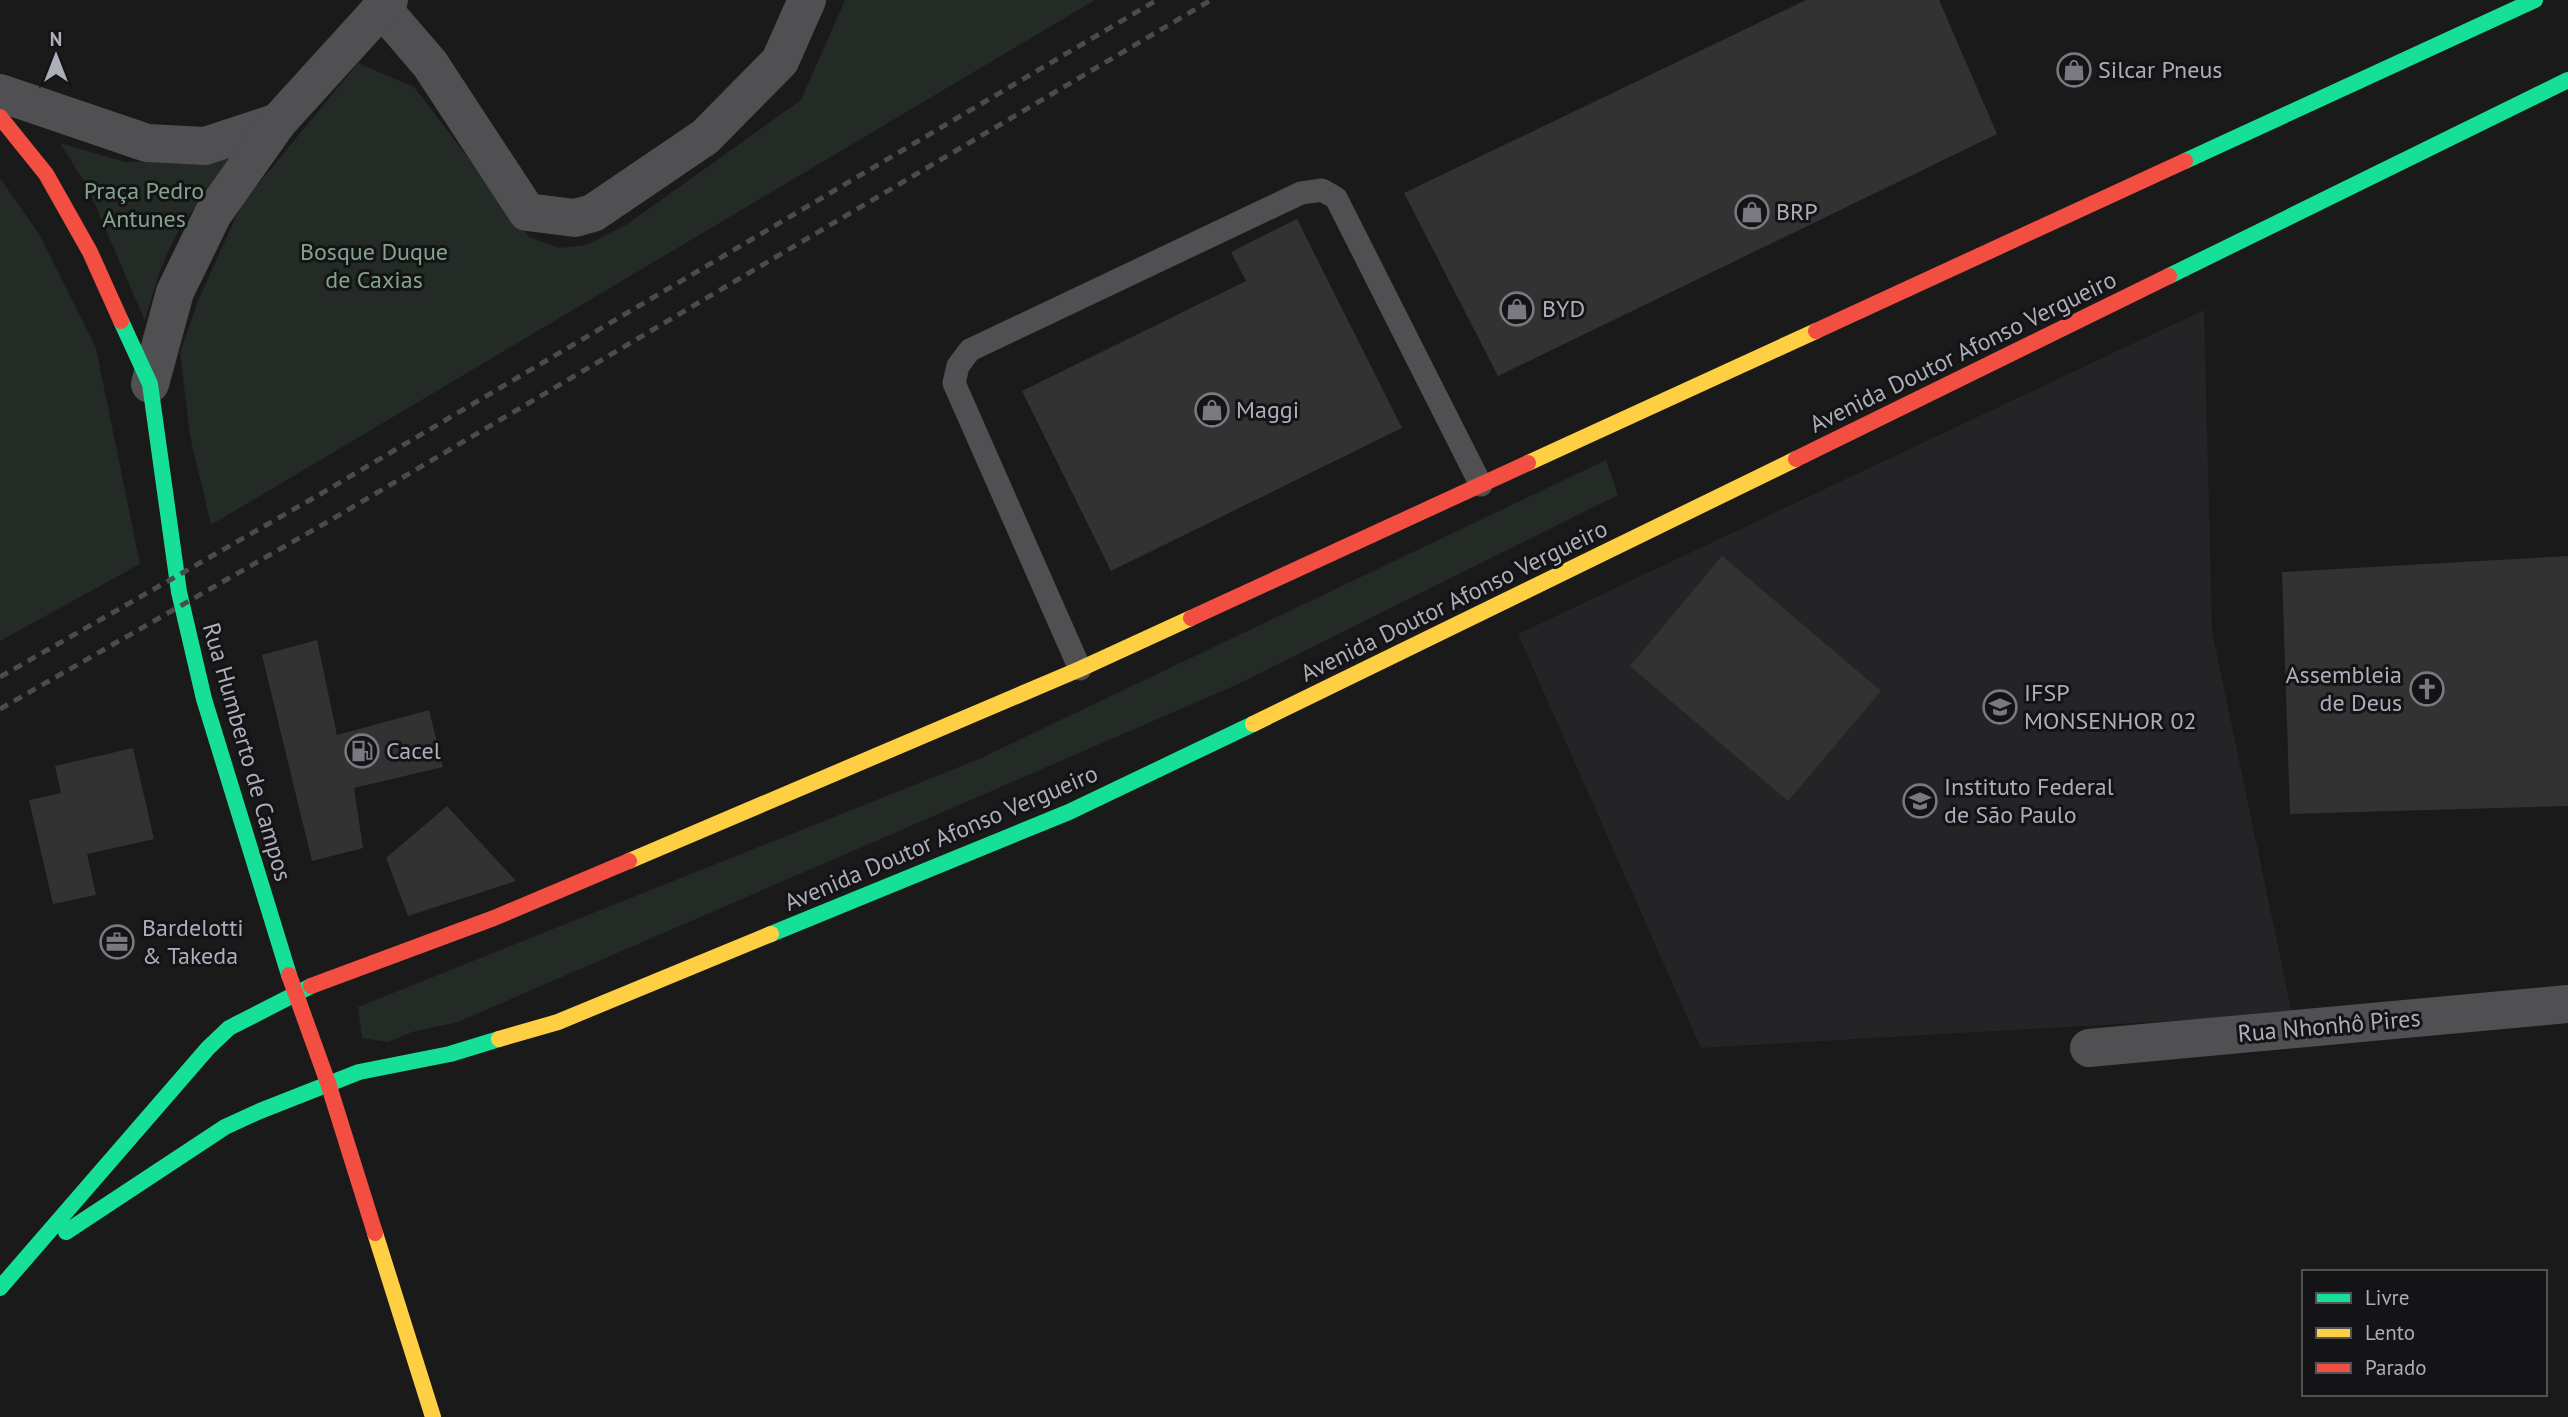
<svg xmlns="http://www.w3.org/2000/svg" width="2568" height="1417" viewBox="0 0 2568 1417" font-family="'PT Sans',sans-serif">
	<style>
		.built { fill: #242426 }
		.green { fill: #242a25 }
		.building { fill: #323232 }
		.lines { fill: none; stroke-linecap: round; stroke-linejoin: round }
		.lane { stroke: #505053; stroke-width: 23 }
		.street { stroke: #505053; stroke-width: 38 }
		.fast { stroke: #16e098; stroke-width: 16 }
		.slow { stroke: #ffcf43; stroke-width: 16 }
		.jam { stroke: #f24e42; stroke-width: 16 }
		.rail { stroke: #4b4b4e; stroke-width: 5; stroke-dasharray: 9 7; stroke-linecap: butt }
		.labels { text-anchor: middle; stroke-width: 6; stroke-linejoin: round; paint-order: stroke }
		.poi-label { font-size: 24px; fill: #acaeb9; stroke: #141416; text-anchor: start }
		.park-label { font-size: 24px; fill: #85a38c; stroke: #141416 }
		.street-label { font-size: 24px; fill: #acaeb9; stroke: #141416 }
	</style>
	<rect width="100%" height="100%" fill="#1a1a1a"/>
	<!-- built -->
	<polygon class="built" points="2204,310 2212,631 2292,1014 1701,1048 1518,634"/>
	<!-- green -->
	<g class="green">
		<polygon points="845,0 1095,0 211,525 190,436 180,352 198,301 241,205 358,63 414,87 529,237 559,248 586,245 626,225 801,100"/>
		<path d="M60,143L125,162H204L242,150C219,178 192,206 175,238C161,263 153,293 145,321L88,188Z"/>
		<polygon points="0,178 39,234 96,348 140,564 0,641"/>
		<polygon points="1606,460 1618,495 1236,685 458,1022 412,1032 388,1042 362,1038 358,1007 979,759"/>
	</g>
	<!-- building -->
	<g class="building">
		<polygon points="1806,0 1939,0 1997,134 1498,376 1404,193"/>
		<polygon points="1297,219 1402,428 1111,571 1022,391 1246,281 1231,252"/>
		<polygon points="1722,556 1881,691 1788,801 1630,666"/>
		<polygon points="2568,556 2568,806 2290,814 2282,572"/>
		<polygon points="317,640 337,735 429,710 443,767 354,788 363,848 312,861 262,655"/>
		<polygon points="133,748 154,839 87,854 96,895 53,904 29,800 61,793 55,766"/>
		<polygon points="447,806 516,881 408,916 386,858"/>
	</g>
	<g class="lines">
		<!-- lane -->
		<polyline class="lane" points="1080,669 954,383 958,366 970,350 1301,193 1322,190 1336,198 1481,485"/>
		<!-- street -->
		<g class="street">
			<polyline points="381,7 430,64 527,212 575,218 593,213 705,137 780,61 807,0"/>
			<polyline points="0,93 147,143 205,146 278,122"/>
			<polyline points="150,384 175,292 213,214 278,122 389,0"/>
			<polyline points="2089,1048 2568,1004"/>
		</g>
		<!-- fast -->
		<g class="fast">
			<polyline points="2185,161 2535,0"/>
			<polyline points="2169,276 2568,80"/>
			<polyline points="121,321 150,384 179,592 204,699 289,975"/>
			<polyline points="771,934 1069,812 1253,724"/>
			<polyline points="66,1232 225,1127 260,1111 359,1072 450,1054 499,1039"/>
			<polyline points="0,1288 208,1048 229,1028 311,986"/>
		</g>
		<!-- slow -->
		<g class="slow">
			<polyline points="1528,463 1816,331"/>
			<polyline points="1253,724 1796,459"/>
			<polyline points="629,861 1080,669 1191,618"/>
			<polyline points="499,1039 558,1022 771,934"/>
			<polyline points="375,1233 433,1417"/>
		</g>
		<!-- jam -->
		<g class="jam">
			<polyline points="0,117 46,174 90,252 121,321"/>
			<polyline points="1816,331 2185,161"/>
			<polyline points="1796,459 2169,276"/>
			<polyline points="1191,618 1528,463"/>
			<polyline points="289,975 328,1083 375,1233"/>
			<polyline points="311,986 494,918 629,861"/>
		</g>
		<!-- rail -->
		<g class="rail">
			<polyline points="0,677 317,496 1157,0"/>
			<polyline points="0,709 329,521 1211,0"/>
		</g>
	</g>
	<!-- icons -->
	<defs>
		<symbol id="shop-ring" viewBox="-11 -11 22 22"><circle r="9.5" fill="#141416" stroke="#797a81" stroke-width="1.5"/><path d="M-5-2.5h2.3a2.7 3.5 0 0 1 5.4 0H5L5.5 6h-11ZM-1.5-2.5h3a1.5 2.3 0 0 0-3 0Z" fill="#797a81"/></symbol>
		<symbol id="church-ring" viewBox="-11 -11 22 22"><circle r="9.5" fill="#141416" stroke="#797a81" stroke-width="1.5"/><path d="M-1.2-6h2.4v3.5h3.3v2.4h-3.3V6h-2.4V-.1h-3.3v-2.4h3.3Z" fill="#797a81"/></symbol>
		<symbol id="school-ring" viewBox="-11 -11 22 22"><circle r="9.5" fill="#141416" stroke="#797a81" stroke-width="1.5"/><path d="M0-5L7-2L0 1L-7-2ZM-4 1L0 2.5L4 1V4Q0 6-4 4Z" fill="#797a81"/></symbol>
		<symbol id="fuel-ring" viewBox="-11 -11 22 22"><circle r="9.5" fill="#141416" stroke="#797a81" stroke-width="1.5"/><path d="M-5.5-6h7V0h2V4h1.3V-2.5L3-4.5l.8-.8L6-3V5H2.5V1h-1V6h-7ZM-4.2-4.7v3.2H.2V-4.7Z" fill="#797a81"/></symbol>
		<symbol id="office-ring" viewBox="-11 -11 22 22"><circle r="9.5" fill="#141416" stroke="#797a81" stroke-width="1.5"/><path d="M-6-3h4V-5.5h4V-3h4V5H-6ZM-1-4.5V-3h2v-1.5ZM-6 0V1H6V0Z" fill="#797a81"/></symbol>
	</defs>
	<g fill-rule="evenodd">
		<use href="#shop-ring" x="2055" y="51" width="38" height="38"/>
		<use href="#shop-ring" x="1733" y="193" width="38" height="38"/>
		<use href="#shop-ring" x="1498" y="290" width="38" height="38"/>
		<use href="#shop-ring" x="1193" y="391" width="38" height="38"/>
		<use href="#church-ring" x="2408" y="670" width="38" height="38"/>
		<use href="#school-ring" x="1981" y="688" width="38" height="38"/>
		<use href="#fuel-ring" x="343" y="732" width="38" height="38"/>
		<use href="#school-ring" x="1901" y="782" width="38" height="38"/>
		<use href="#office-ring" x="98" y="923" width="38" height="38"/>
	</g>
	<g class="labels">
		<!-- poi labels -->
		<g class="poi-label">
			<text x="2098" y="78">Silcar Pneus</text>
			<text x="1776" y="220">BRP</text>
			<text x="1542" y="317">BYD</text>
			<text x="1236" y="418">Maggi</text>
			<text x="2402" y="683" text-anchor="end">Assembleia<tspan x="2402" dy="28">de Deus</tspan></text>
			<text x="2024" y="701">IFSP<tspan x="2024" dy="28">MONSENHOR 02</tspan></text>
			<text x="386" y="759">Cacel</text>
			<text x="1944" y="795">Instituto Federal<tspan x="1944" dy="28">de São Paulo</tspan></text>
			<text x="142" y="936">Bardelotti<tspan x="142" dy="28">&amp; Takeda</tspan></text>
		</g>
		<!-- park labels -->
		<g class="park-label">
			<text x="144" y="199">Praça Pedro<tspan x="144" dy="28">Antunes</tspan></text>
			<text x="374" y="260">Bosque Duque<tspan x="374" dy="28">de Caxias</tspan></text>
		</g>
		<!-- street labels -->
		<g class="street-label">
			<text transform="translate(1963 352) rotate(-26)" y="8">Avenida Doutor Afonso Vergueiro</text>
			<text transform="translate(1454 601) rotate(-26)" y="8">Avenida Doutor Afonso Vergueiro</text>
			<text transform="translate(247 752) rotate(74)" y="8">Rua Humberto de Campos</text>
			<text transform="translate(941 838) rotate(-23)" y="8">Avenida Doutor Afonso Vergueiro</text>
			<text transform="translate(2329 1026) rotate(-5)" y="8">Rua Nhonhô Pires</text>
		</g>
	</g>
	<!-- legend -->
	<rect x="2302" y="1270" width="245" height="126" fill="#141416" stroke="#515257" stroke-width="2"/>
	<rect x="2316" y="1293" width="35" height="10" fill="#16e098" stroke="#515257" stroke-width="2"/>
	<text x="2365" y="1305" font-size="21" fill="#acaeb9">Livre</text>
	<rect x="2316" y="1328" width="35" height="10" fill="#ffcf43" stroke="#515257" stroke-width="2"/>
	<text x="2365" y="1340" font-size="21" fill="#acaeb9">Lento</text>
	<rect x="2316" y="1363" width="35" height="10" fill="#f24e42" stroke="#515257" stroke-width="2"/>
	<text x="2365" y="1375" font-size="21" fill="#acaeb9">Parado</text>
	<!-- north arrow -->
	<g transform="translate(56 56)" stroke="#141416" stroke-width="5" paint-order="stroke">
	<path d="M0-5L12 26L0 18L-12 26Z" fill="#acaeb9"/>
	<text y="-10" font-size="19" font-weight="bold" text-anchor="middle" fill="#acaeb9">N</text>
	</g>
</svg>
